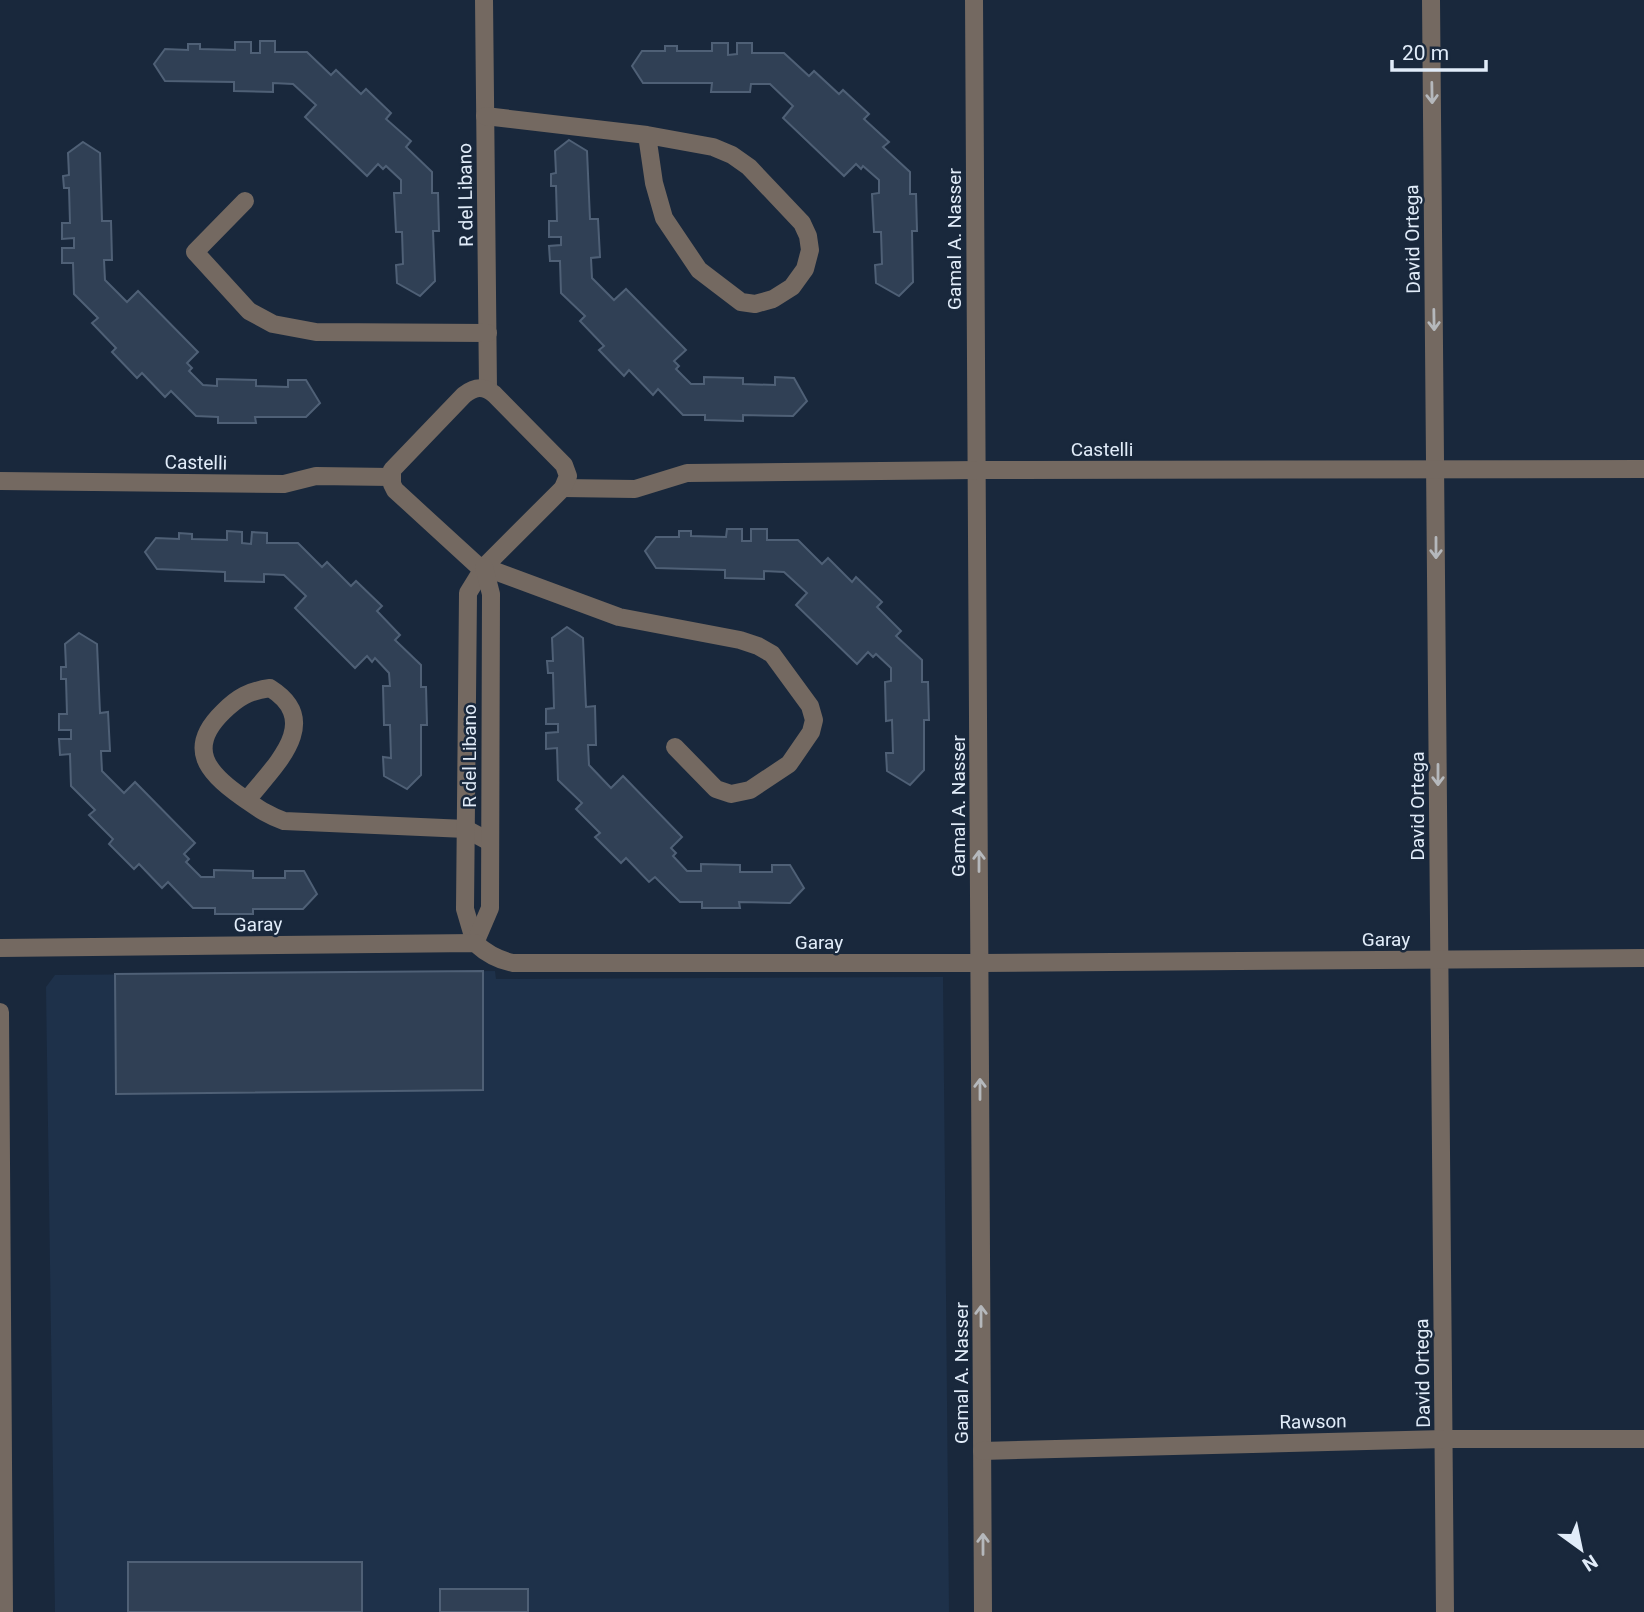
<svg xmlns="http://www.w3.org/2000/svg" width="1644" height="1612" viewBox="0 0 1644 1612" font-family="Roboto,sans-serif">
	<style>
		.built { fill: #1e314a }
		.building { fill: #304055; stroke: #4f6076; stroke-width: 2 }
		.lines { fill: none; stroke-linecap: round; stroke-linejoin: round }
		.minor { stroke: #746961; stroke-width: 18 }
		.oneway { stroke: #b5b8bc }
		.labels { text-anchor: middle; stroke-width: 5; stroke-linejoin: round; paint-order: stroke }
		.street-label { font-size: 19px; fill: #e1ecf9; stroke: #19283c }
	</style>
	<rect width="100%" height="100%" fill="#19283c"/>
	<!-- built -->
	<polygon class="built" points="495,971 496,979 943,977 949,1612 55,1612 46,987 55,975"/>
	<!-- building -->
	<g class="building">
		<polygon points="260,41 275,41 275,52 307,52 331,75 336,70 361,94 366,89 391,113 386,119 411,141 406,147 432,172 432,193 438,193 439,231 433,231 435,281 420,296 397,283 396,265 403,264 402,232 396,232 394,193 401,193 401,180 386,166 383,169 378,164 367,176 305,117 316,105 293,84 273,83 273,92 234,91 234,82 165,81 154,64 165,49 188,50 188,44 200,44 200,49 235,50 235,42 251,42 251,53 260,53"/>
		<polygon points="712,43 728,43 728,55 737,54 737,43 752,43 752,53 784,53 809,76 814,71 839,94 843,90 869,114 864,119 889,142 883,147 910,172 910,194 916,194 917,231 912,231 913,282 899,296 876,283 875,265 882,264 881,232 874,232 872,194 879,193 879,180 863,166 861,169 856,164 844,176 783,118 793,106 770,84 751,84 750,92 711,92 712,83 643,83 632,66 642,51 665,51 665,46 677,46 677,51 712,51"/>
		<polygon points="569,140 587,151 590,219 598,219 600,257 591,258 592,278 614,300 626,289 686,350 674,361 679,366 676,369 691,384 704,384 704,377 743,378 743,384 775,385 775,377 794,378 807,401 793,416 743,415 743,421 705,420 705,415 683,415 658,389 653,395 629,370 624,376 599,350 604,346 580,321 585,316 561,293 560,261 550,261 549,246 561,245 561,237 549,237 549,221 557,221 556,186 551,186 551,174 556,173 555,151"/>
		<polygon points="83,142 100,153 102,221 111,221 112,260 104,260 105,280 127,302 138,291 198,352 187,363 192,368 189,371 203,385 217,386 217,379 256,380 256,386 288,387 288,380 306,380 320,403 306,417 255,417 256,423 218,423 218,417 196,416 171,391 165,397 142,373 137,378 112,352 116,348 92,323 98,318 74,294 73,263 62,263 62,248 74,248 74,238 62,239 62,223 70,223 69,188 64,188 63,176 69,175 68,153"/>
		<polygon points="727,529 742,529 742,541 751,541 751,529 767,529 767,540 798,540 822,564 828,558 852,582 856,577 882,602 877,607 901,631 896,636 922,660 922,682 928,682 929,720 924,720 924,770 910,785 887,771 886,753 893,753 892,720 886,721 885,682 891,681 891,668 876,654 873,657 868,652 857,664 796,605 807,593 784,572 764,571 764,579 725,578 725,570 656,568 645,551 656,537 679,537 679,531 691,531 691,536 726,537"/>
		<polygon points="227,531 242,532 242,543 251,544 252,532 267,533 267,543 298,543 322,567 327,562 351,586 356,581 382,606 377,611 400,635 395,640 421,665 421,687 426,687 427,725 421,725 421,775 407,789 384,776 383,757 391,758 390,725 384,725 383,686 390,686 389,673 375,658 372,662 367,656 355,668 295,608 306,596 284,575 264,574 264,582 225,581 225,572 157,569 145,552 156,538 179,539 179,533 192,534 192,539 227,540"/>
		<polygon points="567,627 583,638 586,707 595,706 596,745 588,745 589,765 611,788 623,776 682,837 671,848 676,853 673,856 687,871 701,871 701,864 740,865 740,872 772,872 772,865 790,865 804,888 790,903 739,902 740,908 702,908 702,902 680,902 655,877 649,882 626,858 621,863 595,837 600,833 576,809 582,803 558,780 557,748 546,749 546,733 558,732 558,724 546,724 546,709 554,708 553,673 548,673 547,661 553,661 552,638"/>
		<polygon points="79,633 97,644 100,713 108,712 110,751 101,751 102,771 124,793 135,782 195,843 184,854 189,859 186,862 201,877 214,877 214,870 253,871 253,878 285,878 285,871 304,871 317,894 303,909 253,909 253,914 215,914 215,908 193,908 168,882 162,888 139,864 134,869 109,844 113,839 89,815 95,810 71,786 70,754 60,755 59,739 71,739 71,730 59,730 59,714 67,714 66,679 61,679 61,667 66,667 65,644"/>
		<polygon points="483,971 483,1090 116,1094 115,974"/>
		<rect x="128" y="1562" width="234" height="50"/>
		<rect x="440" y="1589" width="88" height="23"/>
	</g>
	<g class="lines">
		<!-- minor -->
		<g class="minor">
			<polyline points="484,0 488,389"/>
			<polyline points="974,0 983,1612"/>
			<polyline points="1431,0 1445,1612"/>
			<polyline points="485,116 647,135 713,147 732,155 749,167 802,223 808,236 810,250 805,269 792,287 773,299 755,304 741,302 699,270 664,218 654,183 647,135"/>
			<polyline points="245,201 195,252 249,311 273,324 316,332 488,333"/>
			<polyline points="0,481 284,484 316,476 391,477"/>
			<polyline points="563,488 635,489 687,473 977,470 1644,469"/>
			<path d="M247,800C274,766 324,722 270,688C249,691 238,697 223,712C186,748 207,773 242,797C258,808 265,814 284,821L466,829L490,842"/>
			<path d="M475,943L465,909L468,593L484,567L563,488L568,476L564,465L494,394C483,385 474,387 464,395L392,470V484L395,490L478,566L484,567L619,617L740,640L758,646L772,654L810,706L814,720L811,732L789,764L750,790L731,794L716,789L675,747"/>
			<polyline points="475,943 490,908 491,594 484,567"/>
			<path d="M0,948L475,943C487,954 498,960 513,963H980L1644,958"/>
			<polyline points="0,1012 4,1612"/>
			<polyline points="982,1451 1444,1439 1644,1439"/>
		</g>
	</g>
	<!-- one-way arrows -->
	<defs><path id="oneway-shaft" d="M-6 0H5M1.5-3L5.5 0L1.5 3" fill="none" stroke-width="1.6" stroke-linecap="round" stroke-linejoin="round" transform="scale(1.75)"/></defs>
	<g class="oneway">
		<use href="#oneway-shaft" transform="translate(1432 93) rotate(89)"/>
		<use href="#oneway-shaft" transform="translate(1434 320) rotate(89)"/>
		<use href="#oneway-shaft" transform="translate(1436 548) rotate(90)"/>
		<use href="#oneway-shaft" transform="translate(1438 775) rotate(90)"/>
		<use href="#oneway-shaft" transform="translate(979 861) rotate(-90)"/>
		<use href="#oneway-shaft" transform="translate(980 1089) rotate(-90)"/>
		<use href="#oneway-shaft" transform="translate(981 1316) rotate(-90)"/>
		<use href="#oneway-shaft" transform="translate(983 1544) rotate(-90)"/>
	</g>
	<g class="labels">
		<!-- street labels -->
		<g class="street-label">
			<text transform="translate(465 195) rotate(-91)" y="7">R del Libano</text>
			<text transform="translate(954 239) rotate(-90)" y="7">Gamal A. Nasser</text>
			<text transform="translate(1412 239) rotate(-91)" y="7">David Ortega</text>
			<text x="1102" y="456">Castelli</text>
			<text transform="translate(196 462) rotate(1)" y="7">Castelli</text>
			<text transform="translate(469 756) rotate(-90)" y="7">R del Libano</text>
			<text transform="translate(958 806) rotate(-90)" y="7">Gamal A. Nasser</text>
			<text transform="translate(1417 806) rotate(-90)" y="7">David Ortega</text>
			<text transform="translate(258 924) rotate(-1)" y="7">Garay</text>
			<text x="1386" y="946">Garay</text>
			<text x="819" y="949">Garay</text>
			<text transform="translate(961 1373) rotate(-90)" y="7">Gamal A. Nasser</text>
			<text transform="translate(1422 1373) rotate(-91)" y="7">David Ortega</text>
			<text transform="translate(1313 1421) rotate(-1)" y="7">Rawson</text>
		</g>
	</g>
	<!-- north arrow -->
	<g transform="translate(1581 1549) rotate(147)" stroke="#19283c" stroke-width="5" paint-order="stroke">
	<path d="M0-5L12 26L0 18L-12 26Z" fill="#e1ecf9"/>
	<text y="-10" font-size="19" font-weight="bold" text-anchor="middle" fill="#e1ecf9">N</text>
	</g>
	<!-- scale -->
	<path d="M1392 60v10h94v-10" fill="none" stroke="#e1ecf9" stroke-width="3.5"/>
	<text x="1402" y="60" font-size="21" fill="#e1ecf9" stroke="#19283c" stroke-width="5" paint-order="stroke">20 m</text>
</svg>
